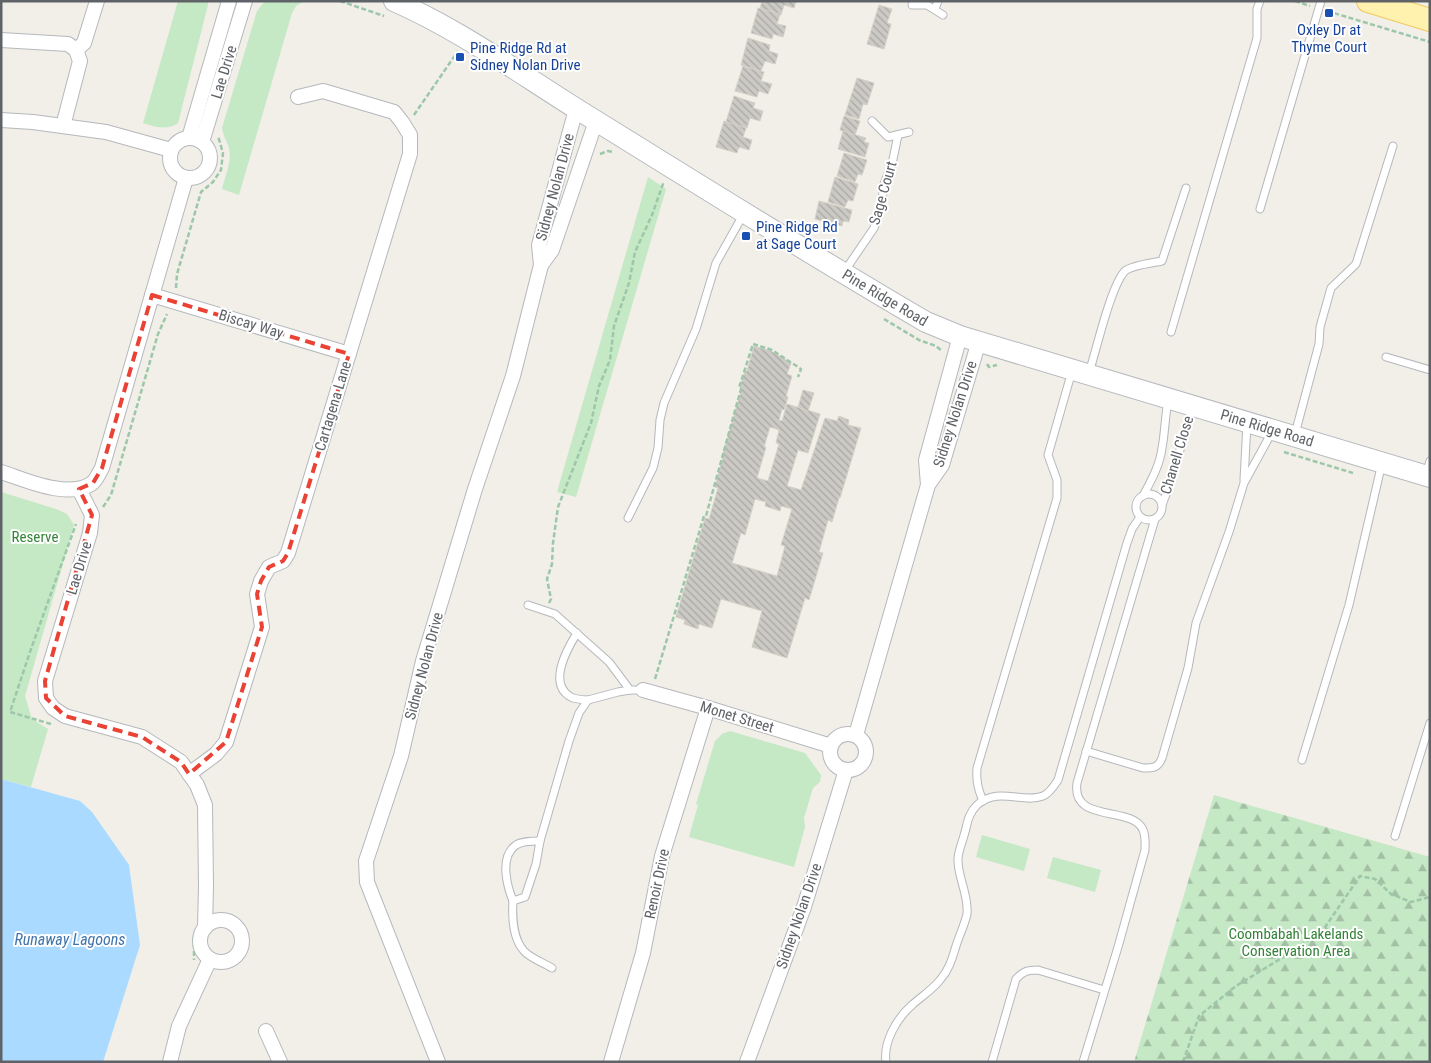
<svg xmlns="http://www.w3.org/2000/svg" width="1431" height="1063" viewBox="0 0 1431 1063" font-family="'Roboto Condensed',sans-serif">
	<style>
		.green { fill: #c5e8c5 }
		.forest { fill: url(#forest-firs) }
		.water { fill: #aadaff }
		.building { fill: url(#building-back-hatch); stroke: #d6d1c6; fill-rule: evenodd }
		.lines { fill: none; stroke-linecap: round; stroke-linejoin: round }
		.lane-casing { stroke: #b5b8bc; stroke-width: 9 }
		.street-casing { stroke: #b5b8bc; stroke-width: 16 }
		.secondary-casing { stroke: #b6babf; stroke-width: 22 }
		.primary-casing { stroke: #f2c960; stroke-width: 24 }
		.path { stroke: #9cc7a9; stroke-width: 2.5; stroke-dasharray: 5 2.5; stroke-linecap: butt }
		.lane { stroke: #fff; stroke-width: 7 }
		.street { stroke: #fff; stroke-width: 14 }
		.secondary { stroke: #fff; stroke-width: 20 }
		.primary { stroke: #fff2af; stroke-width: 22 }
		.marked { fill: none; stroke: #ea4335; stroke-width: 4; stroke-dasharray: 10 6; stroke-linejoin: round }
		.transit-dot { fill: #1a4fb4; stroke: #fff; stroke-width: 2 }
		.labels { text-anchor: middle; stroke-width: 4; stroke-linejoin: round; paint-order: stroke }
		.transit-label { font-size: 15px; fill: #164399; stroke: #fff; text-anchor: start }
		.street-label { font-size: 15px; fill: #5f6368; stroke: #fff }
		.park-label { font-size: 15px; fill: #348238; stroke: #fff }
		.water-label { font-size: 16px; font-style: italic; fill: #4174aa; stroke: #fff }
	</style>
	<defs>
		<pattern id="forest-firs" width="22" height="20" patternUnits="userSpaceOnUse" patternTransform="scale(1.25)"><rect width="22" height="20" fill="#c5e8c5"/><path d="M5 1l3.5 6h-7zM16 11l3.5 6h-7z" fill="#a3c0a4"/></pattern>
		<pattern id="building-back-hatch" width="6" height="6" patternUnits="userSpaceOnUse" patternTransform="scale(1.25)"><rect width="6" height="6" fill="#cccac5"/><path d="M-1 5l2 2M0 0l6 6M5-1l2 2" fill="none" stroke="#a9a8a4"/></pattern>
	</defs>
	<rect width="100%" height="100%" fill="#f1efe8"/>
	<!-- green -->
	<g class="green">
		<path d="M178,1H208V5L178,123C166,131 156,127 143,123Z"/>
		<path d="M265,1H304L296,6L292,13L239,195L222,189C225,176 232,162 229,148C227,141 223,136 222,128L257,11Z"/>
		<polygon points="648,177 666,189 576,497 557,492"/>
		<polygon points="1,492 56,509 67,514 74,525 25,696 32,719 48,729 31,787 1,779"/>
		<polygon points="730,731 805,753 821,775 820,782 813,788 804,818 805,827 794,867 689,837 698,805 696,804 715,741 722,734"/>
		<polygon points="982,835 1030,849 1024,871 976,857"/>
		<polygon points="1053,857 1101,870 1095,892 1047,878"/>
	</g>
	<!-- forest -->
	<polygon class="forest" points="1214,795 1430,857 1430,1062 1134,1062"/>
	<!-- water -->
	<polygon class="water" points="1,779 80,801 92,812 129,865 140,945 103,1062 1,1062"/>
	<!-- building -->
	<g class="building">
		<polygon points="762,1 796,1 794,8 784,5 781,15 760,9"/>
		<polygon points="879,5 892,9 887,23 891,24 884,49 867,44"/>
		<polygon points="758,8 780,14 777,24 786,26 783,37 773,34 772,39 751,33"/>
		<polygon points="748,38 770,45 769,51 778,54 775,64 765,61 761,71 741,65"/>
		<polygon points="743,66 764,72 761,81 772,84 768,94 759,91 757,97 735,91"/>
		<polygon points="857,78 874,83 867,105 863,104 859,119 845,115"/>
		<polygon points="734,96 755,103 753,108 763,111 760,121 750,118 747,128 726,122"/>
		<polygon points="844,116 860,121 855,135 840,130"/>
		<polygon points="724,121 746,128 743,137 752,140 749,150 739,147 737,153 716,147"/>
		<polygon points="843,131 866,138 864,142 869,143 865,157 838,149"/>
		<polygon points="844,153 867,160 862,175 858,174 855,182 837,176"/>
		<polygon points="835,177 858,184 853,201 848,200 845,207 828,202"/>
		<polygon points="819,201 852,210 849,222 843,221 842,226 815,219"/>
		<path d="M754,346L771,351L791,363L787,374L792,376L786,396L788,397L784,410L782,409L779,420L782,421L787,404L820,414L808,453L798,450L787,486L801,490L825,418L837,421L839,416L849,420L848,425L861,428L840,498H839L832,522L828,520L819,552L823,553L809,600L805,598L787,658L752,647L762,611L721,599L712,628L699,624L698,629L684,624L685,620L676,617L705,518L709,519L718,488L715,487L723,457H722L742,388H740L745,371H747ZM770,427L779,430L776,443L779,444L768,481L757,478L766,447H764ZM755,499L766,502L765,506L780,511L781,506L792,509L781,545L785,546L777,576L732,563L741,533L745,535Z"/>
		<polygon points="803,390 814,393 808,411 798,407"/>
	</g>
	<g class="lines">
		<defs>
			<g id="lane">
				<polyline points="912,5 927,5 943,15"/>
				<polyline points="935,9 938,1"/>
				<polyline points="872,121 888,137 909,132"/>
				<polyline points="1260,209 1321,1"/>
				<polyline points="844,272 874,228 881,208 884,184 892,164 898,135"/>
				<polyline points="1171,332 1257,38 1257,9 1260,1"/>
				<polyline points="1386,357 1430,370"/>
				<path d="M1089,373C1096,351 1111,285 1125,271C1132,265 1153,263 1162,261L1186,188"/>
				<polyline points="1295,434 1319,344 1320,327 1331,288 1356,264 1393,146"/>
				<polyline points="1426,475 1430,461"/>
				<polyline points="1244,480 1247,423"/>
				<circle cx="1149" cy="507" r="13"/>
				<path d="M1143,496C1151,481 1160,465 1162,448C1165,432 1165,417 1168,401"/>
				<polyline points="1162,505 1171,481 1192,408"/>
				<polyline points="628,518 653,468 658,448 660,420 664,403 696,329 716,263 743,215"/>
				<polyline points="528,605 555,614 609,662 630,690"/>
				<path d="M577,633C567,649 546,686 573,698C577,699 584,700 588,700"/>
				<path d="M1086,751L1143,768C1153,768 1158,768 1162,758L1188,668L1196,623L1229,532L1244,483L1272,432"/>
				<polyline points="1302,760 1349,605 1382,463"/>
				<path d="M983,801C978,789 976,781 977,768L1057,498V480L1048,455L1072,371"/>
				<polyline points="1395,836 1430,723"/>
				<path d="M513,901C507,886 499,857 516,845C522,841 532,841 540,841"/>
				<path d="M552,968C544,963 530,958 524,951C513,939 512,916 513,901L525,897L536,864L540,841L569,741L579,713L588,700L618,692L630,690H643"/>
				<path d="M886,1062C883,1042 897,1018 912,1005C921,997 932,990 940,980C949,970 952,959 956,946C959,936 965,924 967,914C969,894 957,877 958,858C959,848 964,838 966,828C968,819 970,812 977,805C998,786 1022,804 1043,796C1050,793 1054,786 1058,780L1127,543L1132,529L1140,517"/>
				<path d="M992,1062L1016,979C1023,971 1028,970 1038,970L1104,990"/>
				<path d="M1083,1062L1118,947L1145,850C1145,843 1146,837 1143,830C1133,805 1071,824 1077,783L1155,519"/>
			</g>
			<g id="street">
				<polyline points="1,40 68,44 76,50 80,61 63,126"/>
				<polyline points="76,50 84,43 97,1"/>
				<polyline points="1,120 33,122 106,132 171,150"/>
				<circle cx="190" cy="158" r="20"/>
				<polyline points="189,138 229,1"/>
				<polyline points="202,142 245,1"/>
				<polyline points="541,265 552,250 596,121"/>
				<polyline points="152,295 349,354"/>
				<path d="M1,472C26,480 67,499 91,484C96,481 99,473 102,468L186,178"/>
				<polyline points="928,485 926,460 960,336"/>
				<polyline points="79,489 92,515 90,533 45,681 46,698 53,708 65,716 142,737 181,762 197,785 205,805 206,886 205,928"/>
				<polyline points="643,690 708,708 831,746"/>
				<circle cx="848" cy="752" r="18"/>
				<polyline points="856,735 928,485 942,465 979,341"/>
				<polyline points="189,774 216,754 226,742 262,627 257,594 261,581 269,567 283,561 288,553 410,154 410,135 402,122 394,112 323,91 298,97"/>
				<circle cx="221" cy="941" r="21"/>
				<polyline points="266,1031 280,1062"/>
				<polyline points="170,1062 179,1026 210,959"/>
				<polyline points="438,1062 367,882 366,861 401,756 423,661 475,489 513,376 541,265 539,245 576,109"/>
				<polyline points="611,1062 643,953 662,856 708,708"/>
				<polyline points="747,1062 804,907 846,770"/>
			</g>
			<g id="secondary">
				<path id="s1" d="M394,1C460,30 519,73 580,111C695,182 809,254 926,322L960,336L1430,477"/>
			</g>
			<polyline id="primary" points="1368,1 1430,20"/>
		</defs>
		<!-- lane casing -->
		<use href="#lane" class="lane-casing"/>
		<!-- street casing -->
		<use href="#street" class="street-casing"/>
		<!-- secondary casing -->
		<use href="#secondary" class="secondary-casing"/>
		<!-- primary casing -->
		<use href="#primary" class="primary-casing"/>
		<!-- path -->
		<g class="path">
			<polyline points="340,1 384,16"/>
			<polyline points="1295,1 1310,6"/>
			<polyline points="1327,11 1430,42"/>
			<polyline points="414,115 458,51"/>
			<polyline points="600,154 608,151 614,152"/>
			<polyline points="176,288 177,274 201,192 213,182 221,170 223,153 218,136"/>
			<polyline points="884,319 919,340 936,346 942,351"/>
			<polyline points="987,364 989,367 997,365"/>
			<polyline points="1284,452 1353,473"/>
			<polyline points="103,507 111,495 158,334 167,314"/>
			<polyline points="549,603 551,599 547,579 552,564 553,543 558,507 591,423 599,386 610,360 614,326 629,283 635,252 652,215 664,181"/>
			<polyline points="655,679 704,516 706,516 741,389 739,388 753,344 772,350 801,369 798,377"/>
			<polyline points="51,724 10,712 31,649 76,524"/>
			<polyline points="194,936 194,960"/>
			<polyline points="1183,1062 1199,1016 1236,986 1285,956 1323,930 1360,876 1375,879 1391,894 1411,902 1430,897"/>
		</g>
		<!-- lane -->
		<use href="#lane" class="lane"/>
		<!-- street -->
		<use href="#street" class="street"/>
		<!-- secondary -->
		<use href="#secondary" class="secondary"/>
		<!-- primary -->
		<use href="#primary" class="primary"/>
	</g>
	<!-- marked area -->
	<path class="marked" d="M152,295L349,354L288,553L283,561L269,567L261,581L257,594L262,627L226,742L189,774L181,762L142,737L65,716L46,698L45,681L92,515L79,489L93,483L102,468Z"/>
	<!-- markers -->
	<g class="transit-dot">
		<rect x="1324" y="8" width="10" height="10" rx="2.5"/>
		<rect x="455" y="52" width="10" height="10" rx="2.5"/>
		<rect x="741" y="231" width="10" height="10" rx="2.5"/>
	</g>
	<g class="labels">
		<!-- transit labels -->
		<g class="transit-label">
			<text x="1329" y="35" text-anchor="middle">Oxley Dr at<tspan x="1329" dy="17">Thyme Court</tspan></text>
			<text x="470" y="53">Pine Ridge Rd at<tspan x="470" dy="17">Sidney Nolan Drive</tspan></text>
			<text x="756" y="232">Pine Ridge Rd<tspan x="756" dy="17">at Sage Court</tspan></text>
		</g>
		<!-- street labels -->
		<g class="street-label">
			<text transform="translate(224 72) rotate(-73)" y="5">Lae Drive</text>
			<text transform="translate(555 187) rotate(-75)" y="5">Sidney Nolan Drive</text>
			<text transform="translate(883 193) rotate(-74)" y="5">Sage Court</text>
			<text dy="5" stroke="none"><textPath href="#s1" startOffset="574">Pine Ridge Road</textPath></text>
			<text transform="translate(251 324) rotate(17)" y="5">Biscay Way</text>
			<text transform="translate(333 406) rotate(-73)" y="5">Cartagena Lane</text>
			<text transform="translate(955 414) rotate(-72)" y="5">Sidney Nolan Drive</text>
			<text dy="5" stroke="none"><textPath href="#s1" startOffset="979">Pine Ridge Road</textPath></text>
			<text transform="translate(1177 455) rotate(-73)" y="5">Chanell Close</text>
			<text transform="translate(79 568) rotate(-73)" y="5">Lae Drive</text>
			<text transform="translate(424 666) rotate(-75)" y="5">Sidney Nolan Drive</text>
			<text transform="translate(737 717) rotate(17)" y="5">Monet Street</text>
			<text transform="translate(657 884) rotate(-78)" y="5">Renoir Drive</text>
			<text transform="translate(799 916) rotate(-71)" y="5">Sidney Nolan Drive</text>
		</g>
		<!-- park labels -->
		<g class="park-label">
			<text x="35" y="542">Reserve</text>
			<text x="1296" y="939">Coombabah Lakelands<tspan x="1296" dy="17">Conservation Area</tspan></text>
		</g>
		<!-- water labels -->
		<g class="water-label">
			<text x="70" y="945">Runaway Lagoons</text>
		</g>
	</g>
	<!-- border -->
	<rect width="1431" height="1063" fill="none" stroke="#5f6368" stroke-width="5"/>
</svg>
